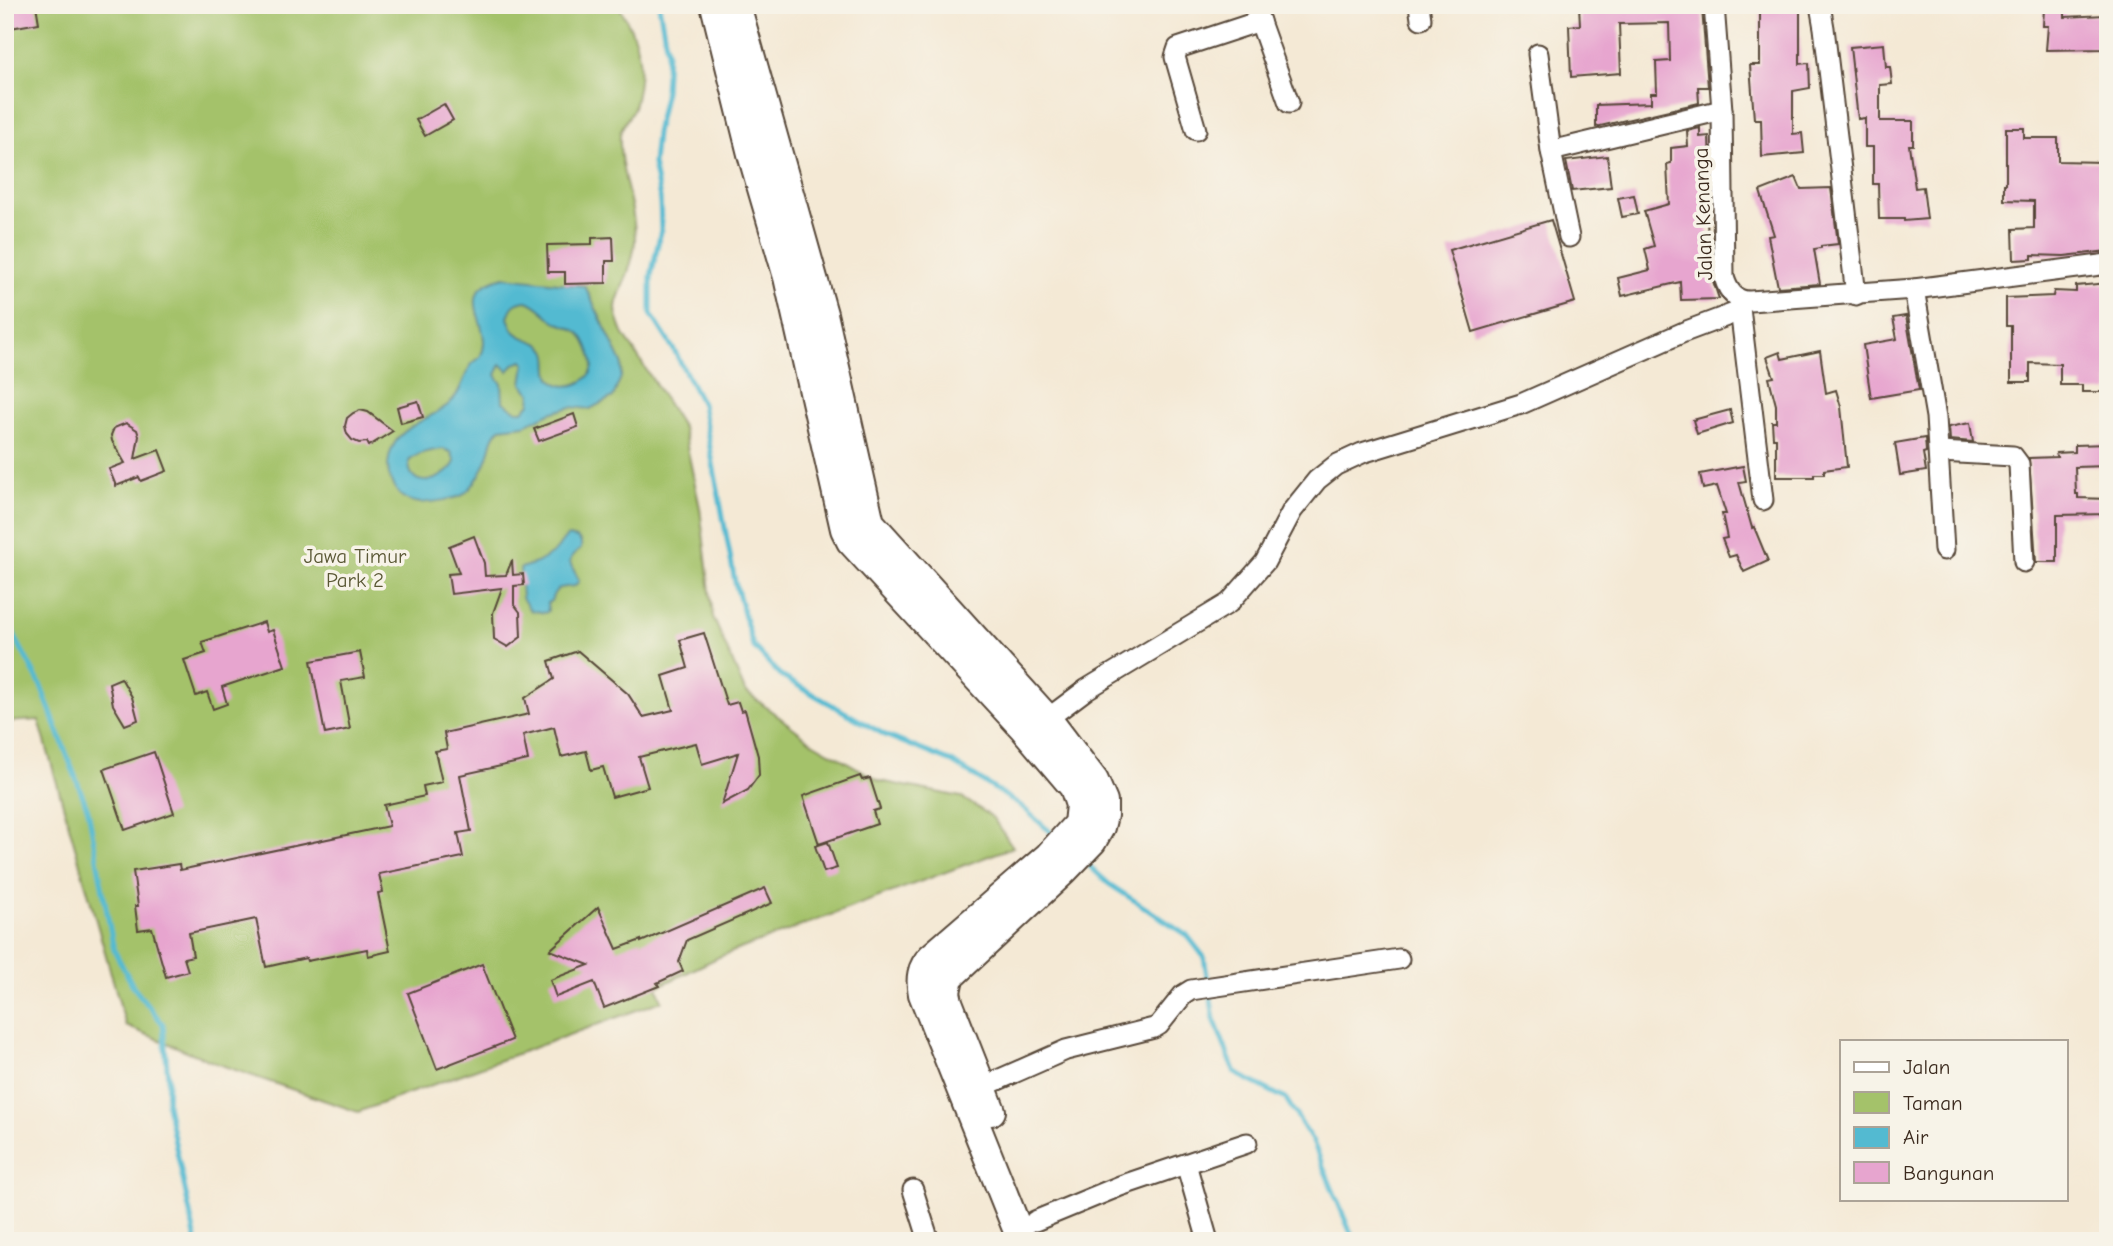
<svg xmlns="http://www.w3.org/2000/svg" width="2113" height="1246" viewBox="0 0 2113 1246" font-family="'Comic Neue',sans-serif">
	<style>
		.green { fill: #a4c26a; stroke: #707644; stroke-width: 2 }
		.water { fill: #53bad1; stroke: #477278; stroke-width: 2; fill-rule: evenodd }
		.lines { fill: none; stroke-linecap: round; stroke-linejoin: round }
		.stream { stroke: #53bad1; stroke-width: 5 }
		.building { fill: #e7a5cf }
		.street-casing { stroke: #574739; stroke-width: 23 }
		.secondary-casing { stroke: #574739; stroke-width: 32 }
		.street { stroke: #fff; stroke-width: 19 }
		.secondary { stroke: #fff; stroke-width: 28 }
		.labels { text-anchor: middle; stroke-width: 7; stroke-linejoin: round; paint-order: stroke }
		.street-label { font-size: 21px; fill: #3b2a1e; stroke: #f7f3e8 }
		.park-label { font-size: 21px; fill: #5a5835; stroke: #f7f3e8 }
	</style>
	<rect width="100%" height="100%" fill="#f7f3e8"/>
	<filter id="ink" filterUnits="userSpaceOnUse"><feTurbulence type="fractalNoise" baseFrequency=".0143" numOctaves="2"/><feDisplacementMap in="SourceGraphic" scale="14" xChannelSelector="R" yChannelSelector="G"/><feConvolveMatrix kernelMatrix="1 2 1 2 8 2 1 2 1" color-interpolation-filters="sRGB"/></filter>
	<filter id="wash" filterUnits="userSpaceOnUse"><feTurbulence type="fractalNoise" baseFrequency=".00686" numOctaves="4" result="noise"/><feDisplacementMap in="SourceGraphic" scale="28" xChannelSelector="R" yChannelSelector="G"/><feGaussianBlur stdDeviation="1.57" result="paint"/><feColorMatrix in="noise" values="0 0 0 0 0 0 0 0 0 0 0 0 0 0 0 0 0 1.4 0 .05"/><feComposite in="paint" operator="in"/></filter>
	<g filter="url(#wash)">
		<rect width="100%" height="100%" fill="#f4e9d5"/>
		<!-- green -->
		<path class="green" d="M5,5H618C640,39 645,67 634,107C631,116 621,125 620,135C618,171 636,205 635,241C634,255 628,274 622,288C620,294 616,301 616,308C616,316 620,325 623,333L683,428L700,508L713,617L745,691L812,742L880,781L961,797L992,817L1013,847L721,956L657,987L662,1001L358,1112L218,1064L126,1026L39,720L5,722Z"/>
		<!-- water -->
		<g class="water">
			<path d="M505,277L585,286L622,363L621,377L613,397L590,409L571,407L550,413L525,425L500,428C491,438 492,445 488,457C484,469 472,490 461,496C456,498 450,499 445,500C428,503 407,507 396,490C384,474 386,452 400,436C413,422 435,416 449,404C460,395 463,378 470,367C472,362 479,360 481,355C496,327 447,290 505,277ZM527,301C538,305 544,313 553,320C562,326 574,327 581,335C586,341 593,358 593,365C593,381 567,392 555,382C545,374 551,362 547,352C542,340 524,341 515,332C512,328 510,322 508,318C511,306 515,302 527,301ZM523,361L525,364L522,384L531,394L530,403L523,411H517L503,402L502,384L496,375L501,364L508,371L514,364ZM443,449L451,452L455,462C446,480 408,494 409,461C419,452 430,451 443,449Z"/>
			<path d="M568,536L577,538L581,542V549C561,563 574,565 579,581L575,586C561,588 556,585 551,601L547,603L548,611L545,613L530,610L522,598L520,569C527,564 534,566 542,560C546,557 553,554 557,549C561,544 562,540 568,536Z"/>
		</g>
		<g class="lines">
			<!-- stream -->
			<g class="stream">
				<polyline points="659,5 667,51 665,91 656,133 653,164 660,198 661,230 651,276 651,314 674,350 702,404 735,582 753,646 781,676 887,736 952,762 1020,805 1055,836"/>
				<polyline points="5,608 15,637 40,684 88,810 114,950 134,988 163,1024 168,1078 167,1105 196,1241"/>
				<polyline points="1084,861 1109,884 1187,935 1204,957 1214,1019 1235,1073 1286,1099 1313,1142 1354,1241"/>
			</g>
		</g>
		<g id="blocks">
			<!-- building -->
			<g class="building">
				<polygon points="5,5 36,5 39,23 5,29"/>
				<polygon points="1579,5 1678,5 1678,9 1702,8 1708,87 1698,87 1699,103 1596,127 1596,105 1651,103 1651,93 1657,93 1656,62 1670,61 1669,23 1619,24 1621,73 1571,77 1569,26 1580,25"/>
				<polygon points="1760,5 1800,5 1800,64 1809,63 1810,88 1793,91 1793,134 1802,133 1804,153 1762,157 1761,119 1754,119 1750,65 1760,65"/>
				<polygon points="2044,8 2065,9 2065,17 2105,15 2105,49 2046,50 2048,26 2043,26"/>
				<polygon points="1884,44 1886,67 1890,67 1892,84 1880,85 1880,121 1913,121 1913,145 1909,145 1915,188 1923,187 1927,219 1904,221 1904,219 1879,219 1878,184 1873,184 1873,147 1865,147 1865,118 1858,119 1850,47"/>
				<polygon points="444,104 453,120 425,136 416,120"/>
				<polygon points="1700,128 1700,137 1709,136 1711,198 1706,198 1708,241 1711,241 1712,278 1719,299 1681,300 1680,282 1622,296 1618,278 1650,270 1645,249 1654,246 1644,211 1669,204 1667,164 1671,163 1671,148 1688,146 1687,131"/>
				<polygon points="2006,128 2024,128 2024,138 2058,138 2058,161 2103,162 2104,188 2101,188 2106,228 2108,228 2108,251 2064,256 2032,255 2032,259 2014,260 2013,229 2034,228 2034,201 2004,200 2004,184 2006,184"/>
				<polygon points="1607,156 1611,187 1572,191 1566,161"/>
				<polygon points="1796,177 1801,189 1831,188 1838,244 1821,246 1821,248 1814,249 1820,284 1778,287 1768,236 1774,235 1760,191"/>
				<polygon points="1634,195 1638,214 1622,217 1618,198"/>
				<polygon points="1551,220 1575,302 1473,332 1449,250"/>
				<polygon points="613,237 614,261 606,261 606,283 565,284 565,272 548,272 547,245 592,244 592,238"/>
				<polygon points="2108,283 2108,392 2082,392 2082,385 2060,385 2060,364 2030,363 2030,382 2011,382 2011,326 2006,326 2006,298 2053,296 2054,291 2076,292 2076,286"/>
				<polygon points="1906,316 1919,390 1871,398 1863,345 1897,339 1893,318"/>
				<polygon points="1820,351 1826,393 1836,390 1841,407 1847,467 1824,470 1824,474 1814,474 1814,477 1776,477 1776,438 1773,438 1772,422 1776,422 1776,405 1769,378 1774,377 1767,357 1780,352 1782,359"/>
				<polygon points="418,401 423,417 401,423 397,407"/>
				<polygon points="360,410 368,412 393,431 369,446 367,442 359,443 352,440 347,434 345,426 347,418 353,413"/>
				<polygon points="1730,410 1733,423 1697,434 1693,420"/>
				<polygon points="574,414 578,427 539,441 534,429"/>
				<polygon points="126,423 137,430 139,436 135,459 159,450 167,471 141,481 139,477 116,486 109,469 125,463 112,441 111,435 114,428"/>
				<polygon points="1970,423 1973,442 1950,440 1949,427"/>
				<polygon points="1925,438 1926,452 1923,453 1926,471 1900,475 1895,443"/>
				<polygon points="2108,444 2108,466 2075,467 2076,494 2078,494 2078,498 2108,499 2108,514 2057,515 2057,562 2036,562 2029,458 2057,457 2056,453 2075,452 2075,445"/>
				<polygon points="1743,466 1746,481 1739,482 1752,528 1754,527 1768,561 1744,572 1736,555 1729,557 1722,539 1727,538 1722,514 1726,514 1717,486 1703,489 1700,474"/>
				<polygon points="474,536 484,563 485,576 506,575 512,560 513,575 523,574 524,585 514,586 514,604 520,612 521,637 508,647 494,639 493,613 502,588 451,594 448,574 459,573 449,546"/>
				<polygon points="264,622 267,632 273,630 285,666 222,687 227,704 213,709 207,692 196,696 184,660 206,653 202,642"/>
				<polygon points="704,633 727,705 738,702 741,711 745,710 758,756 759,775 748,790 722,804 738,753 702,764 696,743 639,757 648,787 612,797 603,767 591,770 586,751 561,757 554,727 523,735 528,760 460,775 471,831 458,833 463,857 379,874 383,892 378,893 390,951 368,956 367,949 307,961 306,958 266,967 256,919 189,933 193,956 184,958 188,971 166,977 152,928 138,930 135,906 138,906 133,871 179,864 180,870 389,826 384,805 425,796 423,786 442,782 435,751 447,749 444,733 529,714 525,698 554,679 549,661 578,651 628,694 643,717 673,710 663,676 688,668 680,640"/>
				<polygon points="360,652 365,677 341,681 350,729 325,734 311,661"/>
				<polygon points="121,678 132,697 138,720 125,725 113,705 109,683"/>
				<polygon points="154,752 174,813 125,830 104,769"/>
				<polygon points="860,776 862,780 870,778 880,809 873,811 877,824 819,844 803,796"/>
				<polygon points="828,842 837,868 824,872 815,846"/>
				<polygon points="765,888 772,903 687,940 679,962 683,971 657,983 659,986 604,1008 594,982 556,997 550,980 589,965 550,950 598,907 617,949 641,940 641,942"/>
				<polygon points="482,964 512,1040 437,1069 408,993"/>
			</g>
		</g>
	</g>
	<g filter="url(#ink)">
		<use href="#blocks" fill-opacity="0" stroke="#574739" stroke-width="2"/>
		<g class="lines">
			<defs>
				<g id="street">
					<polyline points="1254,5 1289,103"/>
					<polyline points="1419,5 1421,19"/>
					<path d="M1714,5L1722,110L1724,277C1728,291 1735,301 1750,301L1914,289L2108,264"/>
					<polyline points="1820,5 1824,28 1856,295"/>
					<polyline points="1538,54 1551,151 1722,110"/>
					<polyline points="1196,130 1175,57 1178,48 1260,21"/>
					<polyline points="1551,151 1569,237"/>
					<polyline points="1914,289 1936,417 1944,550"/>
					<polyline points="1739,300 1763,500"/>
					<polyline points="1940,452 2013,456 2019,464 2024,562"/>
					<polyline points="1047,719 1087,689 1229,603 1265,562 1292,511 1317,480 1336,465 1362,453 1521,404 1684,332 1740,311"/>
					<polyline points="982,1087 1066,1050 1154,1028 1159,1025 1183,995 1191,990 1399,959"/>
					<polyline points="1186,1164 1208,1241"/>
					<polyline points="913,1190 929,1241"/>
					<polyline points="1035,1221 1120,1186 1247,1143"/>
				</g>
				<g id="secondary">
					<path d="M715,5L752,154L788,277L845,529L851,541L1023,727L1074,787L1080,805L1078,824L1049,856L932,957C921,968 920,979 923,994L1022,1241"/>
					<polyline points="736,5 823,314 870,523 1047,719 1094,781 1103,802 1103,815 1100,827 1092,841 1062,872 949,977 946,992 948,1002 991,1111"/>
				</g>
			</defs>
			<!-- street casing -->
			<use href="#street" class="street-casing"/>
			<!-- secondary casing -->
			<use href="#secondary" class="secondary-casing"/>
			<!-- street -->
			<use href="#street" class="street"/>
			<!-- secondary -->
			<use href="#secondary" class="secondary"/>
		</g>
	</g>
	<g class="labels">
		<!-- street labels -->
		<g class="street-label">
			<text transform="translate(1703 214) rotate(-92)" y="7">Jalan Kenanga</text>
		</g>
		<!-- park labels -->
		<g class="park-label">
			<text x="355" y="563">Jawa Timur<tspan x="355" dy="24">Park 2</tspan></text>
		</g>
	</g>
	<!-- margin -->
	<rect width="2113" height="1246" fill="none" stroke="#f7f3e8" stroke-width="28"/>
	<!-- legend -->
	<rect x="1840" y="1040" width="228" height="161" fill="#f7f3e8" stroke="#aca397" stroke-width="2"/>
	<rect x="1854" y="1062" width="35" height="10" fill="#ffffff" stroke="#aca397" stroke-width="2"/>
	<text x="1903" y="1074" font-size="21" fill="#3b2a1e">Jalan</text>
	<rect x="1854" y="1092" width="35" height="21" fill="#a4c26a" stroke="#aca397" stroke-width="2"/>
	<text x="1903" y="1110" font-size="21" fill="#3b2a1e">Taman</text>
	<rect x="1854" y="1127" width="35" height="21" fill="#53bad1" stroke="#aca397" stroke-width="2"/>
	<text x="1903" y="1144" font-size="21" fill="#3b2a1e">Air</text>
	<rect x="1854" y="1162" width="35" height="21" fill="#e7a5cf" stroke="#aca397" stroke-width="2"/>
	<text x="1903" y="1180" font-size="21" fill="#3b2a1e">Bangunan</text>
</svg>
